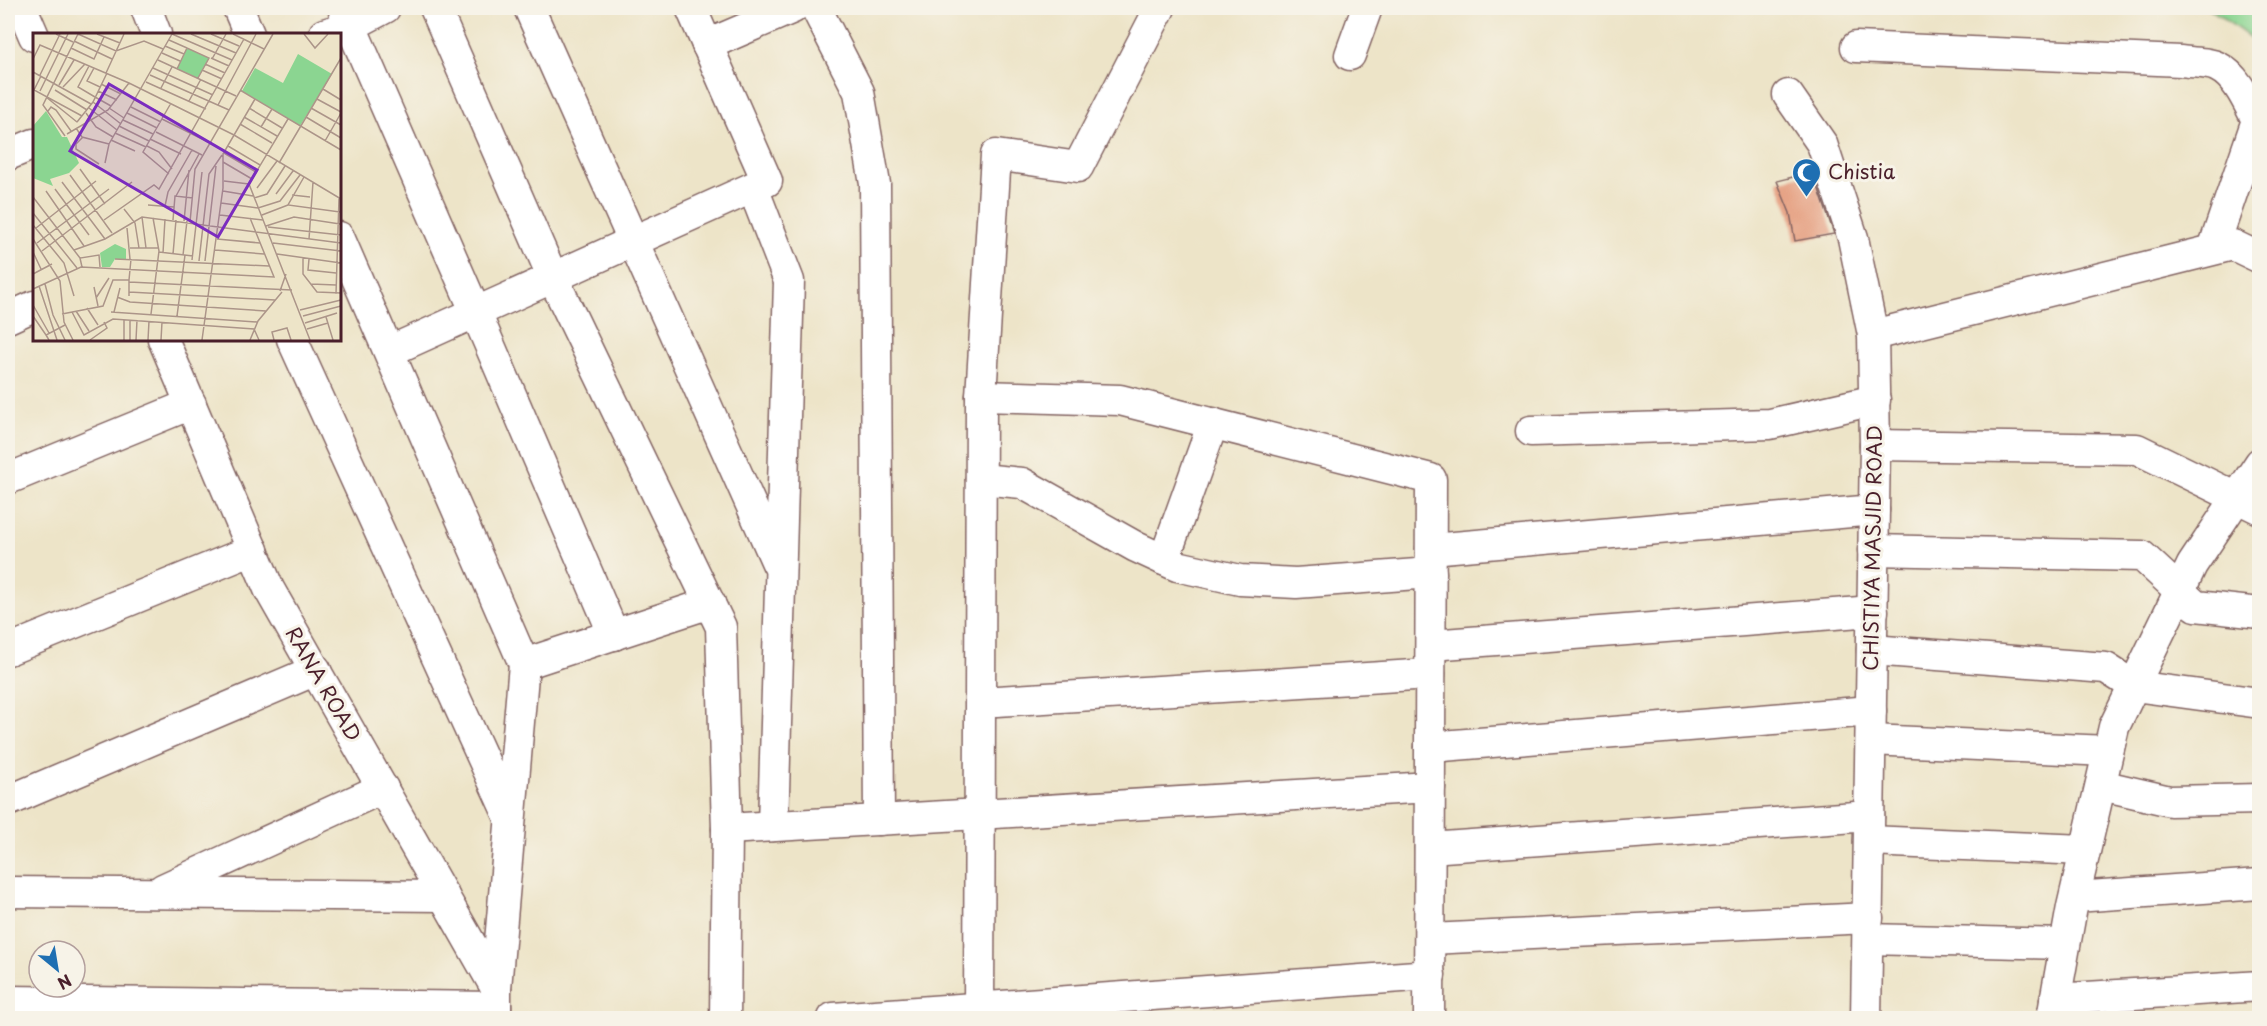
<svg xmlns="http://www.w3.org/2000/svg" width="2267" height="1026" viewBox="0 0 2267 1026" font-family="'Playpen Sans',sans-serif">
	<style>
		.green { fill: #8bd591; stroke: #6a7a5e; stroke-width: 1.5 }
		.building { fill: #e39473 }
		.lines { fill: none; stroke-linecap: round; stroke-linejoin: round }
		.minor-casing { stroke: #836462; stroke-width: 33 }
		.minor { stroke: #fff; stroke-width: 30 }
		.labels { text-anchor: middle; stroke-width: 6; stroke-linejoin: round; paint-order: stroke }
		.poi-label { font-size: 20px; fill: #4a1f2b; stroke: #f7f3e8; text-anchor: start }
		.street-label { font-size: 20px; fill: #4a1f2b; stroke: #f7f3e8 }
		.inset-road { fill: none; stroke: #ac9589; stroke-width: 1.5 }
		.view { fill: #7b2cbf; fill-opacity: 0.15; stroke: #7b2cbf; stroke-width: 3 }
		.inset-edge { fill: none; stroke: #4a1f2b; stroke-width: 3 }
	</style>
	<rect width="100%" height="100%" fill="#f7f3e8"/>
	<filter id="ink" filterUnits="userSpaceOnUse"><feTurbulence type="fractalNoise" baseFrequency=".0167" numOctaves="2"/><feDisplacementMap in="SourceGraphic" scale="12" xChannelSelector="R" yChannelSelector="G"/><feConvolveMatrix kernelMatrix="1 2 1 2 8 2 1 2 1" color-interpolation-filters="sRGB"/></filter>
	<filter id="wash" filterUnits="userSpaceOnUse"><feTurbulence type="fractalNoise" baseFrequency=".008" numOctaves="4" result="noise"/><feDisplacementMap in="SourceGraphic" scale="24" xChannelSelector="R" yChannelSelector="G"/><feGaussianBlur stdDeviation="1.35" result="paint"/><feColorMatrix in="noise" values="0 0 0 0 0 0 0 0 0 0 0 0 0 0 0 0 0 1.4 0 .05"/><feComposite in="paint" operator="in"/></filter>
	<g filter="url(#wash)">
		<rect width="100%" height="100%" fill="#ede4c8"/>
		<!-- green -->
		<polygon class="green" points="2209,8 2259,8 2259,44"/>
		<g id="blocks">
			<!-- building -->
			<polygon class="building" points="1813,172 1834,234 1795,241 1790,213 1777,181"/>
		</g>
	</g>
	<g filter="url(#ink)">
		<use href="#blocks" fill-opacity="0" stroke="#836462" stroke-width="1.5"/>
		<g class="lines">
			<defs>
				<g id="minor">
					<polyline points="22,8 34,36"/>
					<polyline points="146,8 156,34"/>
					<polyline points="238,8 249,34"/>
					<polyline points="343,8 476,313 614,635"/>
					<polyline points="435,8 553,278 721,627 727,829 725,1018"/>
					<polyline points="529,8 777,563"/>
					<polyline points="816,8 859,92 875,184 879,820"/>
					<polyline points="324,34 351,26 385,8"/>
					<polyline points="707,45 793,8"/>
					<path d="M1856,47L2181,61C2192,63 2209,62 2218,67C2237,76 2248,103 2257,120L2213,249"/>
					<polyline points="1350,55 1367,8"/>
					<polyline points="1788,95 1822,144 1853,238 1873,335 1875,445 1866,1018"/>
					<polyline points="8,155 34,144"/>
					<polyline points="753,188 789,281 773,826"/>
					<polyline points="339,237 524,664 496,988"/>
					<polyline points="8,318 34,306"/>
					<polyline points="1873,335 2233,245 2260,258"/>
					<polyline points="163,339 269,589 496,988 496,1018"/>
					<polyline points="292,339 509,816"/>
					<polyline points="390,351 767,181 691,8"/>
					<polyline points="981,396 1120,400 1431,479 1429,1018"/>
					<polyline points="1531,431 1770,424 1875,400"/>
					<polyline points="1875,445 2137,449 2260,509"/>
					<polyline points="8,479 191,404"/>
					<polyline points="981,479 1022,483 1136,547 1177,566 1240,580 1296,583 1431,573"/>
					<polyline points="1431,549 1874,510"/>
					<polyline points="1873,550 2142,556 2196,606 2260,613"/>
					<polyline points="1164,560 1213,423"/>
					<polyline points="1431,645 1873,611"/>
					<polyline points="8,650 253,550"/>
					<polyline points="1872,650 2106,668 2134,686 2260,703"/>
					<polyline points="524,664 710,603"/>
					<polyline points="981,702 1430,674"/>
					<polyline points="1871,740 2108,751"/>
					<polyline points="1430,747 1871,711"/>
					<polyline points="2101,785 2170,801 2260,799"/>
					<polyline points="8,801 316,670"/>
					<polyline points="727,829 1430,787"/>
					<polyline points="1869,841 2085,850"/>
					<polyline points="1430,848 1869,816"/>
					<polyline points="163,889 383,788"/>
					<polyline points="8,892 444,896"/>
					<polyline points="2075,897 2260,884"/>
					<polyline points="1430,939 1868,918"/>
					<polyline points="1868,939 2065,944"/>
					<polyline points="2055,999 2260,986"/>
					<polyline points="8,1001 496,1007"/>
					<polyline points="833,1018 1430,975"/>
					<polyline points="979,1018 981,396 996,155 1078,167 1160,8"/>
					<polyline points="2052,1018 2072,907 2114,727 2192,565 2260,463"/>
				</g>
			</defs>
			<!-- minor casing -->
			<use href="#minor" class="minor-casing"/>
			<!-- minor -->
			<use href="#minor" class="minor"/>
		</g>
	</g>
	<!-- icons -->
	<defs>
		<symbol id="mosque-pin" viewBox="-11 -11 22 30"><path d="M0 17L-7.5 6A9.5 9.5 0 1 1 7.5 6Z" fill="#1f6fb2" stroke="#f7f3e8"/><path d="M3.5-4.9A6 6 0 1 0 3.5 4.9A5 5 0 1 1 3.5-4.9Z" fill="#fff"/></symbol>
	</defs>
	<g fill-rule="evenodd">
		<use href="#mosque-pin" x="1790" y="156" width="33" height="45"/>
	</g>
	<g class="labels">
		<!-- poi labels -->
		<g class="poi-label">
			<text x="1828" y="179">Chistia</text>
		</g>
		<!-- street labels -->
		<g class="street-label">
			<text transform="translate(1873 548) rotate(-89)" y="7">CHISTIYA MASJID ROAD</text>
			<text transform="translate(323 684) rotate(60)" y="7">RANA ROAD</text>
		</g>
	</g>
	<!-- overview -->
	<g transform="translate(33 33)">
		<rect width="308" height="308" fill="#ede4c8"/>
		<path d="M154,15L176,25L165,45L144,36ZM265,21L299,41L267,93L209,58L222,35L250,50ZM13,78L29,104H34L46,130L36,140L17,146L20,153L0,145V93ZM82,211L93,216V226H82L77,234H69L67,220Z" fill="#8bd591"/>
		<path class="inset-road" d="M23,1L40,9M45,1L83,18L111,8L130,16M64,1L87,10M139,1L199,27M158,1L203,20M178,1L206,13M200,1L231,16M271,1L282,15L295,1M136,7L154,15M41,8L79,26M132,13L151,21M38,15L61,26L71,4M129,20L147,28M178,25L196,33M0,26L7,12L96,50L201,102L308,166M179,26L193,1M125,27L203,63M172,31L192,40M56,33L45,54L62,64M61,35L54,48L67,54M120,35L180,62M144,36L154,15L176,25L165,45M169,37L189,46M0,39L58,71M73,40L91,1M7,42L27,1M117,42L196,77M8,43L1,57L49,83M113,49L173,76M68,51L88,61M26,52L41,27M30,54L52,31M128,55L139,34M290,56L308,67M22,57L54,77M207,57L308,117M7,58L35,1M65,58L84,67M13,64L44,89M62,64L78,73M284,66L308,79M102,67L131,82M156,68L168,46M60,69L88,91M185,72L223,1M98,74L128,89M56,75L84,97M76,75L91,85M216,75L249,95M278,75L308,92M15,78L18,74L23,77L38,98M53,80L63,94L80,104M94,80L124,95M211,84L244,103M273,84L308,105M129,86L177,110M255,86L216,151L277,307M90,87L120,101M44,89L60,69L74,40M207,91L239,110M86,93L116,108M228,94L239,76M43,95L49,104L76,111M123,99L169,122M82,100L113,114M34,101L75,77L96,50M32,103L10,72L45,1M50,104L43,111V116L66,131M117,106L148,121M78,107L102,118M292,108L308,80M114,113L126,119L139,136M195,113L227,132M191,120L223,139M190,129L219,146M72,130L76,111L139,1M246,130L308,25M47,136L72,171M136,141L110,119L138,70M37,142L79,200M271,144L255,172L307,179M191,148L216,151M29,149L72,206M224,155L244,128M22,156L56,202M13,158L51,213M190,158L220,163M243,161L260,138M259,162L277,164M143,163L166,121M0,164L47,225M221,165L234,161L252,133M188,170L225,175L247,168L267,142M115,172L141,174M132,173L135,159L159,117M91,176L102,190L106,215M0,180L44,235M187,182L230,187M229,182L255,172M109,184L113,215M71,187L121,152L126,156L211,6M140,187L142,163L160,165M151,188L156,137M157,189L162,136L240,1M0,192L31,230L41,263M233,193L261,184L307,191M235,194L308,202M3,195L63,148M94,195L97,226M0,206L27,248L31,289L40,307M184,206L227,210M276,206L280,149M4,210L76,156M240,210L308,218M97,215H126M41,217L72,206L109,184L308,210M182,217L231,221M9,218L99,149M0,219L8,236M126,219L160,223M130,220L132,186M140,221L143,187M244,221L308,230M150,222L154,188M270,225V241L284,259L308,260M82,226L236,233M276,226L275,237L303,240M159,227L169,139M166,228L176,141L189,122M172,228L183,133M49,234L47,225L66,222L67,234M0,241L19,231M96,247L98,226M96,249L259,257M12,251L20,282L32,307M278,251L303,252M6,253L24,307M61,254L65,273M0,256L48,234L241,244L217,185M247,258L253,241M96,259L242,267M303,261L306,165M84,264L97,269L233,278M63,265L76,245M0,272L16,300M54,275L65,292M267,277L308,267M43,278L56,298M39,279L51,302L80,286L221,296L226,307M78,279L224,289M81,279L87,255M29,281L70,273L80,247H96V263M118,281L126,218L120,185M0,283L13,302M144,283L152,222M270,283L308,273M293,284L300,307M272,290L304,280M274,296L295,290M16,307L13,302L32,292M57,307L74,295L71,289M91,307V287M97,307V287M103,307L104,287M115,307L116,288M128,307L129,289M169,307L190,155V121L222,66M217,307L225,288L249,259M241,307L239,299L254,295L258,307"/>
		<path class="view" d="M76,51L224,137L185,204L37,118Z"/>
		<rect width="308" height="308" class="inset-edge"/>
	</g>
	<!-- margin -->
	<rect width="2267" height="1026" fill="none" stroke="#f7f3e8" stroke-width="30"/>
	<!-- north arrow -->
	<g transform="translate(57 969) rotate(150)"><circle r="28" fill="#f7f3e8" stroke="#b29e9c" stroke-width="1.5"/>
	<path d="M0-4.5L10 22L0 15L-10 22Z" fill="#1f6fb2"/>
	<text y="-9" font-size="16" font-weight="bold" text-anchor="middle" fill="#4a1f2b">N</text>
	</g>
</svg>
